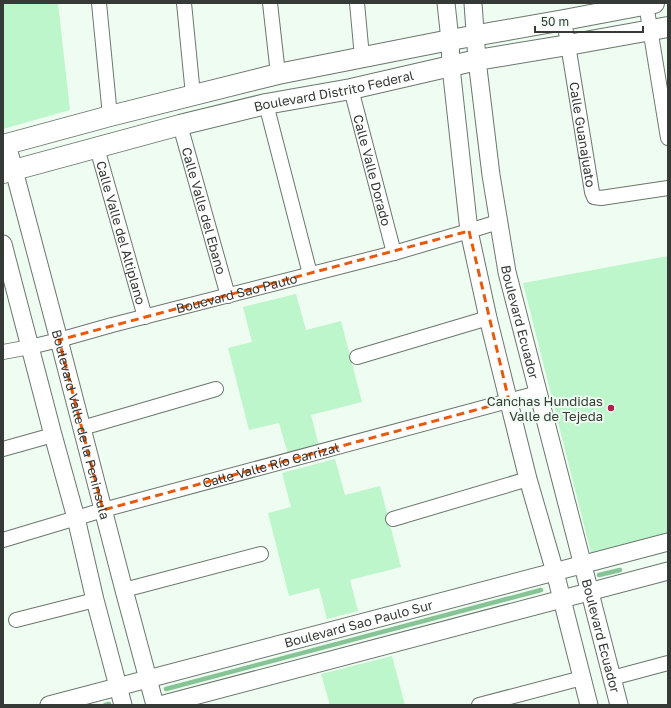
<svg xmlns="http://www.w3.org/2000/svg" width="671" height="708" viewBox="0 0 671 708" font-family="'Golos Text',sans-serif">
	<style>
		.green { fill: #bcf6ca }
		.lines { fill: none; stroke-linecap: round; stroke-linejoin: round }
		.stream { stroke: #86c495; stroke-width: 4.5 }
		.minor-casing { stroke: #6b776e; stroke-width: 16 }
		.tertiary-casing { stroke: #6b776e; stroke-width: 19 }
		.secondary-casing { stroke: #6b776e; stroke-width: 22 }
		.minor { stroke: #fff; stroke-width: 14 }
		.tertiary { stroke: #fff; stroke-width: 17 }
		.secondary { stroke: #fff; stroke-width: 20 }
		.marked { fill: none; stroke: #e8590c; stroke-width: 3; stroke-dasharray: 8 5; stroke-linejoin: round }
		.poi-dot { fill: #b1204f; stroke: #effcf2; stroke-width: 1.5 }
		.labels { text-anchor: middle; stroke-width: 4; stroke-linejoin: round; paint-order: stroke }
		.street-label { font-size: 13px; fill: #353a36; stroke: #effcf2 }
		.poi-label { font-size: 13px; fill: #353a36; stroke: #effcf2; text-anchor: end }
	</style>
	<rect width="100%" height="100%" fill="#effcf2"/>
	<!-- green -->
	<g class="green">
		<polygon points="3,3 58,3 70,110 3,129"/>
		<polygon points="668,256 668,533 591,553 523,283"/>
		<polygon points="296,294 306,330 341,321 362,402 311,415 319,446 288,454 279,423 249,430 228,348 252,342 243,307"/>
		<polygon points="335,459 345,495 380,486 401,567 350,580 358,611 327,619 319,588 289,596 268,513 291,507 282,473"/>
		<polygon points="392,656 405,705 330,705 321,674"/>
	</g>
	<g class="lines">
		<!-- stream -->
		<g class="stream">
			<polyline points="599,575 620,570"/>
			<polyline points="166,689 541,590"/>
			<polyline points="105,705 109,704"/>
		</g>
		<defs>
			<g id="minor">
				<polyline points="99,3 110,116"/>
				<polyline points="184,3 193,95"/>
				<polyline points="270,3 278,74"/>
				<polyline points="357,3 362,57"/>
				<polyline points="645,3 646,4 668,138"/>
				<path id="s1" d="M564,20L592,192L594,197L601,198L668,188"/>
				<path id="s2" d="M351,89L394,253"/>
				<polyline points="266,104 310,274"/>
				<path id="s3" d="M180,125L228,296"/>
				<path id="s4" d="M97,148L145,317"/>
				<path id="s5" d="M3,352L30,347L59,340L112,325L394,253L469,231L498,222"/>
				<polyline points="357,357 488,318"/>
				<polyline points="82,428 216,389"/>
				<polyline points="3,449 53,435"/>
				<polyline points="393,519 528,479"/>
				<path id="s6" d="M3,540L103,510L538,393"/>
				<polyline points="124,590 261,554"/>
				<polyline points="16,620 95,600"/>
				<polyline points="612,678 668,663"/>
				<polyline points="479,705 582,678"/>
			</g>
			<g id="tertiary">
				<polyline points="446,3 450,40 451,67 469,231 488,318 528,479 555,572 589,705"/>
				<path id="s7" d="M473,3L477,60L491,175L507,272L619,705"/>
				<path id="s8" d="M7,144L59,340L124,590L155,705"/>
				<polyline points="3,244 53,435 76,518 95,600 123,705"/>
				<path id="s9" d="M49,705L668,542"/>
				<polyline points="160,705 668,571"/>
			</g>
			<g id="secondary">
				<polyline points="3,145 110,116 278,74 450,40 564,20 654,3"/>
				<path id="s10" d="M3,173L180,125L266,104L351,89L477,60L568,45L668,27"/>
			</g>
		</defs>
		<!-- minor casing -->
		<use href="#minor" class="minor-casing"/>
		<!-- tertiary casing -->
		<use href="#tertiary" class="tertiary-casing"/>
		<!-- secondary casing -->
		<use href="#secondary" class="secondary-casing"/>
		<!-- minor -->
		<use href="#minor" class="minor"/>
		<!-- tertiary -->
		<use href="#tertiary" class="tertiary"/>
		<!-- secondary -->
		<use href="#secondary" class="secondary"/>
	</g>
	<!-- marked area -->
	<path class="marked" d="M469,231L509,401L103,510L59,340Z"/>
	<!-- markers -->
	<circle class="poi-dot" cx="611" cy="408" r="4"/>
	<g class="labels">
		<!-- street labels -->
		<g class="street-label">
			<text dy="5" stroke="none"><textPath href="#s10" startOffset="341">Boulevard Distrito Federal</textPath></text>
			<text dy="5" stroke="none"><textPath href="#s1" startOffset="116">Calle Guanajuato</textPath></text>
			<text dy="5" stroke="none"><textPath href="#s2" startOffset="84">Calle Valle Dorado</textPath></text>
			<text dy="5" stroke="none"><textPath href="#s3" startOffset="89">Calle Valle del Ebano</textPath></text>
			<text dy="5" stroke="none"><textPath href="#s4" startOffset="88">Calle Valle del Altiplano</textPath></text>
			<text dy="5" stroke="none"><textPath href="#s5" startOffset="241">Bouevard Sao Paulo</textPath></text>
			<text dy="5" stroke="none"><textPath href="#s7" startOffset="323">Boulevard Ecuador</textPath></text>
			<text dy="5" stroke="none"><textPath href="#s8" startOffset="290">Boulevard Valle de la Peninsula</textPath></text>
			<text dy="5" stroke="none"><textPath href="#s6" startOffset="278">Calle Valle Río Carrizal</textPath></text>
			<text dy="5" stroke="none"><textPath href="#s9" startOffset="320">Boulevard Sao Paulo Sur</textPath></text>
			<text dy="5" stroke="none"><textPath href="#s7" startOffset="647">Boulevard Ecuador</textPath></text>
		</g>
		<!-- poi labels -->
		<g class="poi-label">
			<text x="603" y="406">Canchas Hundidas<tspan x="603" dy="15">Valle de Tejeda</tspan></text>
		</g>
	</g>
	<!-- border -->
	<rect width="671" height="708" fill="none" stroke="#353a36" stroke-width="8"/>
	<!-- scale -->
	<path d="M535 26v6h108v-6" fill="none" stroke="#353a36" stroke-width="2"/>
	<text x="541" y="26" font-size="12" fill="#353a36" stroke="#effcf2" stroke-width="3" paint-order="stroke">50 m</text>
</svg>
